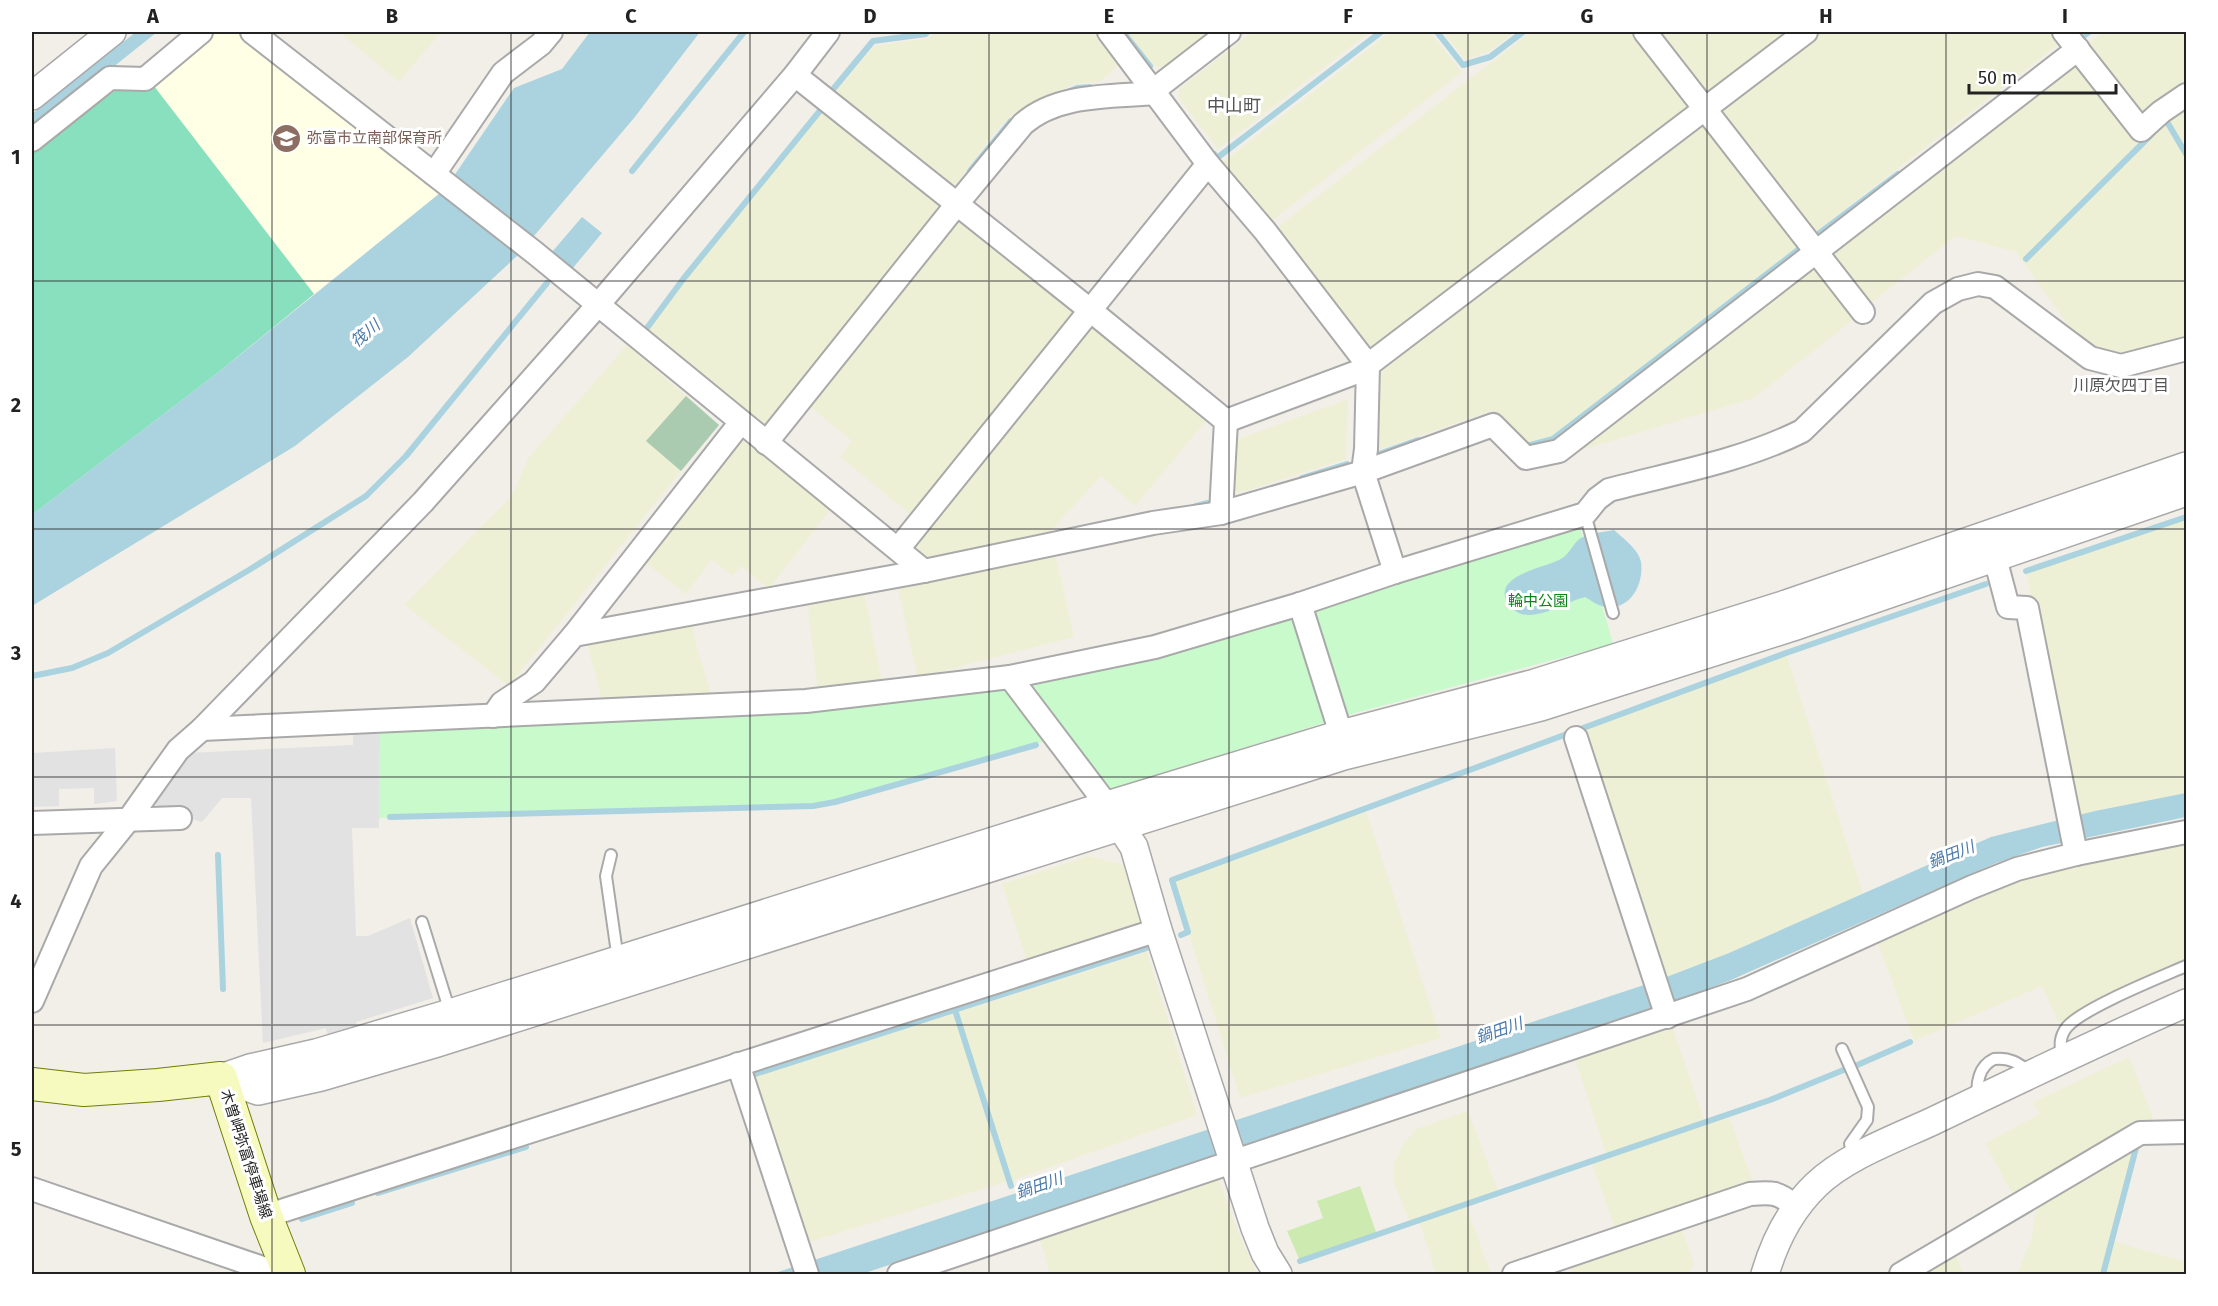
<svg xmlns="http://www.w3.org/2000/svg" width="2218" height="1306" viewBox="0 0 2218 1306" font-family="'Fira Sans','Noto Sans JP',sans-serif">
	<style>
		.education { fill: #ffffe5 }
		.farmland { fill: #eef0d5 }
		.grass { fill: #cdebb0 }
		.cemetery { fill: #aacbaf }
		.park { fill: #c8facc }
		.pitch { fill: #88e0be }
		.parking { fill: #e2e2e2 }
		.water { fill: #aad3df }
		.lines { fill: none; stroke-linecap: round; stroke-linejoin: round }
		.stream { stroke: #aad3df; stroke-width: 6 }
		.service-casing { stroke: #a9a9a9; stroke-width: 14 }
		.minor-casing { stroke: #a9a9a9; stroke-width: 26 }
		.tertiary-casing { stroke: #a9a9a9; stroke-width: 30 }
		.secondary-casing { stroke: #707d05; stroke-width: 34 }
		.service { stroke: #fff; stroke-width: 10 }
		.minor { stroke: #fff; stroke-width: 22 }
		.tertiary { stroke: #fff; stroke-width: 27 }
		.secondary { stroke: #f7fabf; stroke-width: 32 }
		.grid { fill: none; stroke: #222; stroke-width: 1.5; stroke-opacity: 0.55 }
		.labels { text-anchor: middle; stroke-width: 6; stroke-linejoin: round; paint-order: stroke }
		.education-label { font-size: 15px; fill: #785e54; stroke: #fff; text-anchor: start }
		.park-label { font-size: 15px; fill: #0c8416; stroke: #fff }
		.street-label { font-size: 15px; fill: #222; stroke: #fff }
		.water-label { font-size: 16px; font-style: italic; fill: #4a7aab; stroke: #fff }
		.neighbourhood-label { font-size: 16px; fill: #555; stroke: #fff }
		.quarter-label { font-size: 18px; fill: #555; stroke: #fff }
		.neatline { fill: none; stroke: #222; stroke-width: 2 }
		.grid-label { font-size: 20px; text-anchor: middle; font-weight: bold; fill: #222 }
	</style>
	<rect width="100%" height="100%" fill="#f2efe9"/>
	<!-- education -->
	<polygon class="education" points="214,32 240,32 445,189 314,294 151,83"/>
	<!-- farmland -->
	<g class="farmland">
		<polygon points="339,32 441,32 399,82"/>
		<polygon points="934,32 1098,32 1122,63 1099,82 1074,84 1017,111 1000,126 950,192 830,99 874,46 929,38"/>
		<polygon points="1124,32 1213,32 1165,68 1150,66"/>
		<polygon points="1252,32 1370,32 1218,149 1179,99 1179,89"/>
		<polygon points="1390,32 1430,32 1462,72 1274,219 1266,219 1222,163"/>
		<polygon points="1443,32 1515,32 1490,51 1465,60"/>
		<polygon points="1531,32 1639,32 1698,107 1376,350 1367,348 1276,235 1279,226"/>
		<polygon points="1652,32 1793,32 1703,100"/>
		<polygon points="1821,32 2057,32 2064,40 1809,237 1715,113"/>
		<polygon points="2103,32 2186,32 2186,89 2144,124 2084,47"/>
		<polygon points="2076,57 2143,148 2164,126 2186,107 2186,341 2113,355 2093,349 2078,339 2016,252 1956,236 1866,307 1822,253"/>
		<polygon points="826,106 945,200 762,431 645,335 686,279"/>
		<polygon points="1708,119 1803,243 1552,437 1527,443 1494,410 1378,450 1376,379 1381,370"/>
		<polygon points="957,209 1083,312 915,518 840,457 852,441 804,402"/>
		<polygon points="1815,260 1858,316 1754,398 1565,455"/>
		<polygon points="1090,316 1211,415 1135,506 1101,476 1049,533 918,561 908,542"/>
		<polygon points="627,345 686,396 647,441 681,471 509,686 404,605 511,497 529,457"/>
		<polygon points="1348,399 1346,459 1226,497 1230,442"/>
		<polygon points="739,433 833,506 769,589 741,566 733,576 712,560 686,594 641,559"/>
		<polygon points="2186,517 2186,793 2075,816 2026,571"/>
		<polygon points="1054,549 1074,637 965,665 918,679 896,581"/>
		<polygon points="863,588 882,682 818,691 807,599"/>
		<polygon points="691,619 697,648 712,696 602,701 586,639"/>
		<polygon points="1786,653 1863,894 1729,953 1661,979 1578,729"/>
		<polygon points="1365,808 1441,1038 1240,1098 1172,880"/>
		<polygon points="2186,842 2186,963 2141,982 2059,1023 2042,986 1914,1041 1877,941 2019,876"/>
		<polygon points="1088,856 1125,865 1144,916 1137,927 1027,961 1002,884"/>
		<polygon points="1147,952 1197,1115 1025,1176 802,1244 748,1079"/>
		<polygon points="1672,1026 1705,1122 1728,1114 1754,1185 1616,1231 1591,1161 1607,1156 1575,1059"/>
		<polygon points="2129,1057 2155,1123 2014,1198 1985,1143 2040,1114 2033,1102"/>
		<polygon points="1468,1111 1499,1193 1466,1205 1491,1274 1436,1274 1419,1221 1410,1223 1394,1182 1394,1163 1403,1145 1416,1129"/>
		<polygon points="2136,1148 2112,1241 2186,1262 2186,1274 2017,1274 2032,1237 2037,1205"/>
		<polygon points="1218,1178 1239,1234 1257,1274 1050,1274 1040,1240"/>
		<polygon points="1679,1223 1694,1263 1688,1274 1573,1274 1568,1260"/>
		<polygon points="1956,1255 1963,1274 1919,1274"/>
	</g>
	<!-- grass -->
	<polygon class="grass" points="1360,1186 1377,1235 1300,1261 1287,1231 1323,1218 1317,1201"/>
	<!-- cemetery -->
	<polygon class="cemetery" points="686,396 719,425 681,471 646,441"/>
	<!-- park -->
	<polygon class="park" points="1579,524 1613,644 1359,712 1089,796 1052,739 835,802 813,806 379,818 380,730 807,708 1279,622"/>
	<!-- pitch -->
	<polygon class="pitch" points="154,86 314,294 220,371 32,515 32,153 116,90"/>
	<!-- parking -->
	<g class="parking">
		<polygon points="380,730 379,828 352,828 356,936 368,936 410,918 433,998 356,1022 358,1029 328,1037 326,1028 263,1043 251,798 222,798 202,822 161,809 155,803 188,753 353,745 353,731"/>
		<polygon points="115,748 117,801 94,804 94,788 59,789 59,806 32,807 32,753"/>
	</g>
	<!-- water -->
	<g class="water">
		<polygon points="136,32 157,32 32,132 32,114"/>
		<polygon points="590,32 700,32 634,118 517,256 408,357 295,446 32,606 32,515 220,371 445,189 514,88 562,69"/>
		<polygon points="582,217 602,233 572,269 552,252"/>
		<path d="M1614,530C1623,538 1639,550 1641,562C1644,584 1631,610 1606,607C1598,606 1592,601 1585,597C1569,601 1553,612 1537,614C1527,616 1518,615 1512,608C1484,577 1544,568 1559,560C1568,556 1572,546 1578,540C1586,533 1604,532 1614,530Z"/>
		<polygon points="2186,793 2186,817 2042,847 1996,863 1731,980 1692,995 862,1274 772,1274 1656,981 1729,953 1991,837 2095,811"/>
	</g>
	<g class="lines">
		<!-- stream -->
		<g class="stream">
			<polyline points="1123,32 1150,66"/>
			<polyline points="1437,32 1463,65 1490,57 1523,32"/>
			<polyline points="2078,40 2089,32"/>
			<polyline points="1068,92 1077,88 1090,87"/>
			<polyline points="830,93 873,41 926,34 927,32"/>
			<polyline points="2166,120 2186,154"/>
			<polyline points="1214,154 1217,158 1381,32"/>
			<polyline points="632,171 744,32"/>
			<polyline points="970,171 1011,121"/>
			<polyline points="1817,235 1898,174"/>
			<polyline points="2026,259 2152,134"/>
			<polyline points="644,332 684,278 823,107"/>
			<polyline points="1523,442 1527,446 1553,439 1798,250"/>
			<polyline points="1379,454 1418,440"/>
			<polyline points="1302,478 1347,464"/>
			<polyline points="1196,506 1208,503"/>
			<polyline points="2026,571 2186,517"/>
			<polyline points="32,676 72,668 108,653 249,570 366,496 406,456 547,283"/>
			<polyline points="390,817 813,806 835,802 1036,745"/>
			<polyline points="218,855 223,989"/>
			<polyline points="1181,935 1188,932 1172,880 1786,653 1986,584"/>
			<polyline points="955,1010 1011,1186"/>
			<polyline points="1855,1066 1910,1042"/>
			<polyline points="755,1074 1147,948"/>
			<polyline points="378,1193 526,1147"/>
			<polyline points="302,1219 352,1203"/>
			<polyline points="1300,1261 1770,1100 1846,1069"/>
			<polyline points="2103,1274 2136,1148"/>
		</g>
		<defs>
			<g id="service">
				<polyline points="1585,514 1613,613"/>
				<polyline points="611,855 606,876 618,960"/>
				<polyline points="422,922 450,1012"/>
				<polyline points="1842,1049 1868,1107 1867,1120 1850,1144 1854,1158"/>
				<path d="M2062,1058C2060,1046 2059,1037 2067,1027C2083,1008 2161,977 2186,966"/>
				<path d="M1978,1098C1976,1083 1979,1066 1994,1059C2009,1057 2019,1063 2030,1073"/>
			</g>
			<g id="minor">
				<polyline points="252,32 535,253 924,571"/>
				<polyline points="1109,32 1208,164 1265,231 1368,365 1366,449 1363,472 1395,572"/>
				<polyline points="1645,32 1863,312"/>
				<polyline points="2064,32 2141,130 2161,112 2186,95"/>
				<polyline points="795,75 1090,310 1226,421"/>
				<polyline points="1154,90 1229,32"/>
				<polyline points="32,140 110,78 145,79 201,32"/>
				<polyline points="434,174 503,73 541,44 551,32"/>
				<polyline points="1368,365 1806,32"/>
				<polyline points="1226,421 1368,368"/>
				<path d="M766,443L957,204L1023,124C1058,93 1112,97 1156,93"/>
				<polyline points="1221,513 1226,421"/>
				<polyline points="898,549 1208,164"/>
				<polyline points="1995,558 2008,607 2027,608 2076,854"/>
				<polyline points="1300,604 1341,734"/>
				<polyline points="574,635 741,422"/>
				<polyline points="1010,677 1107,805"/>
				<polyline points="493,716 502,703 534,682 574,635 924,571 1153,523 1221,513 1363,472 1493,425 1526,458 1559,451 2078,49"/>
				<path d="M202,729L806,701L1010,677L1155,647L1300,604L1395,572L1585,514L1597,499L1609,490C1673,473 1742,461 1802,431L1933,303L1958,289L1978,284L1995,287L2090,358L2121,366L2186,349"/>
				<polyline points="1576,738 1667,1017"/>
				<polyline points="32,823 180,818"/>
				<polyline points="32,1001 91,866 129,819 178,750 202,729 423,502 597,306 795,75 828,32"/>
				<polyline points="738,1064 807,1274"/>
				<polyline points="32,1189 280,1274"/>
				<polyline points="266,1216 1158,930"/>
				<polyline points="899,1274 1747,989 1972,887 2017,869 2076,854 2186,832"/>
				<path d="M1514,1274L1750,1194C1773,1192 1778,1192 1795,1206"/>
				<polyline points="1901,1274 2140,1133 2186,1132"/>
			</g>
			<g id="tertiary">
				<polyline points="32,96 112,32"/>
				<polyline points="1111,812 1134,847 1158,930 1255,1228 1265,1253 1278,1274"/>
				<polyline points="221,1078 258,1091 321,1077 437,1043 1344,756 1541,707 1793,627 2186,492"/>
				<polyline points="221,1078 250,1068 316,1053 450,1013 1107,805 1341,734 1535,683 1786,604 2186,466"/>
				<path d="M1765,1274C1775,1240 1790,1210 1816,1185C1845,1157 1894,1139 1931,1122C2016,1081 2100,1041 2186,1003"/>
			</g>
			<polyline id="secondary" points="32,1084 84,1090 158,1085 221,1078 266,1216 289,1274"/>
		</defs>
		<!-- service casing -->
		<use href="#service" class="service-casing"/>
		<!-- minor casing -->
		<use href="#minor" class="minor-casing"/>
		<!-- tertiary casing -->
		<use href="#tertiary" class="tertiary-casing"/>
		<!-- secondary casing -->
		<use href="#secondary" class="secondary-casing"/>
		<!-- service -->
		<use href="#service" class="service"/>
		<!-- minor -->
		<use href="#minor" class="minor"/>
		<!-- tertiary -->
		<use href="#tertiary" class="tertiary"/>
		<!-- secondary -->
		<use href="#secondary" class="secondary"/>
	</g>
	<!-- grid -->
	<path class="grid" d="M272,32V1274M511,32V1274M750,32V1274M989,32V1274M1229,32V1274M1468,32V1274M1707,32V1274M1946,32V1274M32,281H2186M32,529H2186M32,777H2186M32,1025H2186"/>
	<!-- icons -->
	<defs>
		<symbol id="school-disc" viewBox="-11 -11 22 22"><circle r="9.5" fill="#8d6e63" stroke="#fff"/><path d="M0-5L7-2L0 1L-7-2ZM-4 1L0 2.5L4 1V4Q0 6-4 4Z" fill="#fff"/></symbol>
	</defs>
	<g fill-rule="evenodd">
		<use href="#school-disc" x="270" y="122" width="33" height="33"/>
	</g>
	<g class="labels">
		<!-- education labels -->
		<g class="education-label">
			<text x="307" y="143">弥富市立南部保育所</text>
		</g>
		<!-- park labels -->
		<g class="park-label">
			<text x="1538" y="606">輪中公園</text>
		</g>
		<!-- street labels -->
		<g class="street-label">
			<text transform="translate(246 1154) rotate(72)" y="5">木曽岬弥富停車場線</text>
		</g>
		<!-- water labels -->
		<g class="water-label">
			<text transform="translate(365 333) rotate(-40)" y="6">筏川</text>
			<text transform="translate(1951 854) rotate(-21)" y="6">鍋田川</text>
			<text transform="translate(1499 1030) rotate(-19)" y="6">鍋田川</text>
			<text transform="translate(1039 1185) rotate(-19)" y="6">鍋田川</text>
		</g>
		<!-- neighbourhood labels -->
		<g class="neighbourhood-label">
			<text x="2121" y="391">川原欠四丁目</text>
		</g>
		<!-- quarter labels -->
		<g class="quarter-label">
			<text x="1234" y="112">中山町</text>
		</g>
	</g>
	<!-- border -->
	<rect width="2218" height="1306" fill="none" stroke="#ffffff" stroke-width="66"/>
	<!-- scale -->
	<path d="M1969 84v9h147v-9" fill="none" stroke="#222222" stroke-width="3"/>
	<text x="1978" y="84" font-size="18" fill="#222222" stroke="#ffffff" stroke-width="4.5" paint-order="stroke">50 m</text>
	<rect x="33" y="33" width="2152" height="1240" class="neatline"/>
	<g class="grid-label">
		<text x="153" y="23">A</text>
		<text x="392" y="23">B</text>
		<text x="631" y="23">C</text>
		<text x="870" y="23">D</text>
		<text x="1109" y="23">E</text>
		<text x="1348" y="23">F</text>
		<text x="1587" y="23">G</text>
		<text x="1826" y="23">H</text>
		<text x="2065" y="23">I</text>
		<text x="16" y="164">1</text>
		<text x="16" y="412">2</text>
		<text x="16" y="660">3</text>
		<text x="16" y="908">4</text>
		<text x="16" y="1156">5</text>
	</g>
</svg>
